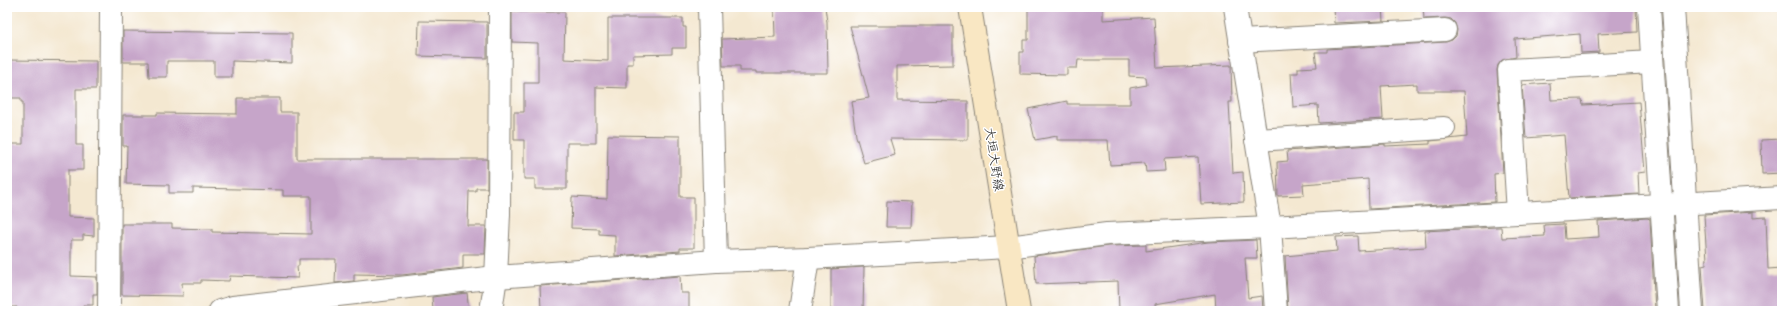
<svg xmlns="http://www.w3.org/2000/svg" width="1789" height="318" viewBox="0 0 1789 318" font-family="Dekko,'Klee One',sans-serif">
	<style>
		.building { fill: #c6a5c9 }
		.lines { fill: none; stroke-linecap: round; stroke-linejoin: round }
		.minor-casing { stroke: #888276; stroke-width: 24 }
		.secondary-casing { stroke: #888276; stroke-width: 24 }
		.minor { stroke: #fff; stroke-width: 22 }
		.secondary { stroke: #f9e7c3; stroke-width: 22 }
		.labels { text-anchor: middle; stroke-width: 3; stroke-linejoin: round; paint-order: stroke }
		.street-label { font-size: 13px; fill: #1c1c1c; stroke: #fff }
	</style>
	<rect width="100%" height="100%" fill="#fff"/>
	<filter id="ink" filterUnits="userSpaceOnUse"><feTurbulence type="fractalNoise" baseFrequency=".025" numOctaves="2"/><feDisplacementMap in="SourceGraphic" scale="8" xChannelSelector="R" yChannelSelector="G"/><feConvolveMatrix kernelMatrix="1 2 1 2 8 2 1 2 1" color-interpolation-filters="sRGB"/></filter>
	<filter id="wash" filterUnits="userSpaceOnUse"><feTurbulence type="fractalNoise" baseFrequency=".012" numOctaves="4" result="noise"/><feDisplacementMap in="SourceGraphic" scale="16" xChannelSelector="R" yChannelSelector="G"/><feGaussianBlur stdDeviation="0.9" result="paint"/><feColorMatrix in="noise" values="0 0 0 0 0 0 0 0 0 0 0 0 0 0 0 0 0 1.4 0 .05"/><feComposite in="paint" operator="in"/></filter>
	<g filter="url(#wash)">
		<rect width="100%" height="100%" fill="#f4e8d1"/>
		<g id="blocks">
			<!-- building -->
			<g class="building">
				<polygon points="774,7 825,7 827,22 828,73 756,73 756,71 740,71 740,66 723,66 722,39 775,37"/>
				<polygon points="1028,7 1103,7 1103,20 1154,17 1157,68 1231,65 1232,102 1229,102 1233,173 1243,172 1244,202 1201,204 1198,157 1164,159 1165,171 1146,172 1145,163 1110,165 1108,140 1057,140 1057,136 1035,140 1028,109 1067,101 1067,104 1130,104 1130,88 1147,85 1146,77 1129,76 1129,60 1078,60 1077,68 1067,68 1067,75 1020,74 1020,52 1023,52 1023,40 1028,40"/>
				<polygon points="1333,7 1382,7 1383,21 1334,23"/>
				<polygon points="1423,7 1636,7 1637,32 1598,34 1599,52 1581,53 1580,34 1515,39 1516,57 1502,60 1498,65 1497,70 1503,173 1494,174 1495,202 1369,209 1368,179 1303,184 1304,195 1278,196 1277,162 1288,161 1287,151 1385,144 1385,146 1430,144 1430,141 1467,137 1464,91 1417,91 1417,84 1381,86 1383,119 1319,123 1318,105 1293,107 1291,73 1298,73 1298,68 1317,67 1315,52 1327,52 1327,49 1446,42 1452,40 1456,36 1457,30 1455,23 1451,19 1445,18 1424,19"/>
				<polygon points="512,12 565,12 564,59 608,61 608,18 683,18 683,27 686,27 686,48 672,48 672,54 633,55 633,64 627,64 627,88 596,87 596,143 567,143 567,189 535,189 535,179 524,179 524,140 514,140 514,112 524,112 524,83 538,83 538,43 512,42"/>
				<polygon points="419,21 487,22 487,58 418,56"/>
				<polygon points="850,26 953,26 953,65 897,66 897,100 968,101 968,140 890,139 895,155 864,163 856,136 851,101 869,98"/>
				<polygon points="123,31 292,33 292,63 232,61 232,77 214,77 214,61 167,61 167,77 149,77 148,62 123,62"/>
				<polygon points="7,60 96,61 96,89 76,89 76,145 83,145 83,170 68,170 68,217 94,218 94,236 83,235 83,240 71,240 71,276 97,277 97,294 93,294 93,305 83,305 83,309 17,311 17,307 7,307 7,144 23,144 23,102 21,102 21,98 7,98"/>
				<polygon points="1550,83 1551,100 1582,99 1583,105 1639,102 1645,172 1638,173 1639,194 1569,198 1564,135 1526,138 1522,85"/>
				<polygon points="237,98 280,98 280,112 297,112 297,159 487,159 487,188 476,188 476,191 469,191 468,226 486,226 485,254 463,254 463,268 402,275 354,274 354,281 335,283 336,259 299,259 299,266 297,266 298,278 230,276 229,281 201,280 201,283 182,283 183,296 122,295 122,224 172,224 172,228 212,229 212,232 311,234 311,196 283,196 283,190 193,188 193,193 169,193 169,185 126,184 127,146 123,146 123,115 157,115 157,113 237,114"/>
				<polygon points="608,135 680,136 680,197 694,197 694,248 680,248 680,251 615,256 615,235 599,234 599,229 571,228 572,197 607,199"/>
				<polygon points="1782,139 1782,173 1762,174 1761,140"/>
				<polygon points="887,201 912,202 911,227 886,227"/>
				<polygon points="1753,212 1753,218 1766,217 1768,269 1782,268 1782,307 1740,311 1705,311 1702,265 1706,264 1706,260 1707,260 1704,215"/>
				<polygon points="1647,218 1650,219 1655,311 1288,311 1285,256 1337,251 1336,237 1358,236 1359,251 1426,247 1425,231 1496,227 1501,227 1502,238 1545,236 1544,225 1564,224 1565,239 1599,237 1598,221"/>
				<polygon points="1256,240 1257,258 1245,258 1248,298 1262,296 1263,311 1216,311 1215,294 1155,304 1156,311 1119,311 1118,281 1036,284 1034,256 1108,246 1146,245 1146,251 1208,242"/>
				<polygon points="864,267 863,311 831,311 831,269"/>
				<polygon points="680,276 681,293 689,293 689,311 541,311 540,286"/>
				<polygon points="467,293 469,311 433,311 432,297"/>
			</g>
		</g>
	</g>
	<g filter="url(#ink)">
		<use href="#blocks" fill-opacity="0" stroke="#888276" stroke-width="1"/>
		<g class="lines">
			<defs>
				<g id="minor">
					<polyline points="709,7 716,261"/>
					<polyline points="1235,7 1270,227 1276,311"/>
					<polyline points="1649,7 1668,311"/>
					<polyline points="1673,7 1692,311"/>
					<polyline points="1240,41 1445,30"/>
					<polyline points="1256,140 1444,128"/>
					<polyline points="1518,213 1509,70 1652,62"/>
					<polyline points="109,311 111,7"/>
					<polyline points="220,311 233,307 496,277 716,261 808,258 1008,247 1107,234 1270,227 1782,198"/>
					<polyline points="491,311 496,277 499,214 500,7"/>
					<polyline points="800,311 808,258"/>
				</g>
				<polyline id="secondary" points="970,7 1019,311"/>
			</defs>
			<!-- minor casing -->
			<use href="#minor" class="minor-casing"/>
			<!-- secondary casing -->
			<use href="#secondary" class="secondary-casing"/>
			<!-- minor -->
			<use href="#minor" class="minor"/>
			<!-- secondary -->
			<use href="#secondary" class="secondary"/>
		</g>
	</g>
	<g class="labels">
		<!-- street labels -->
		<g class="street-label">
			<text transform="translate(995 159) rotate(81)" y="5">大垣大野線</text>
		</g>
	</g>
	<!-- margin -->
	<rect width="1789" height="318" fill="none" stroke="#fff" stroke-width="24"/>
</svg>
